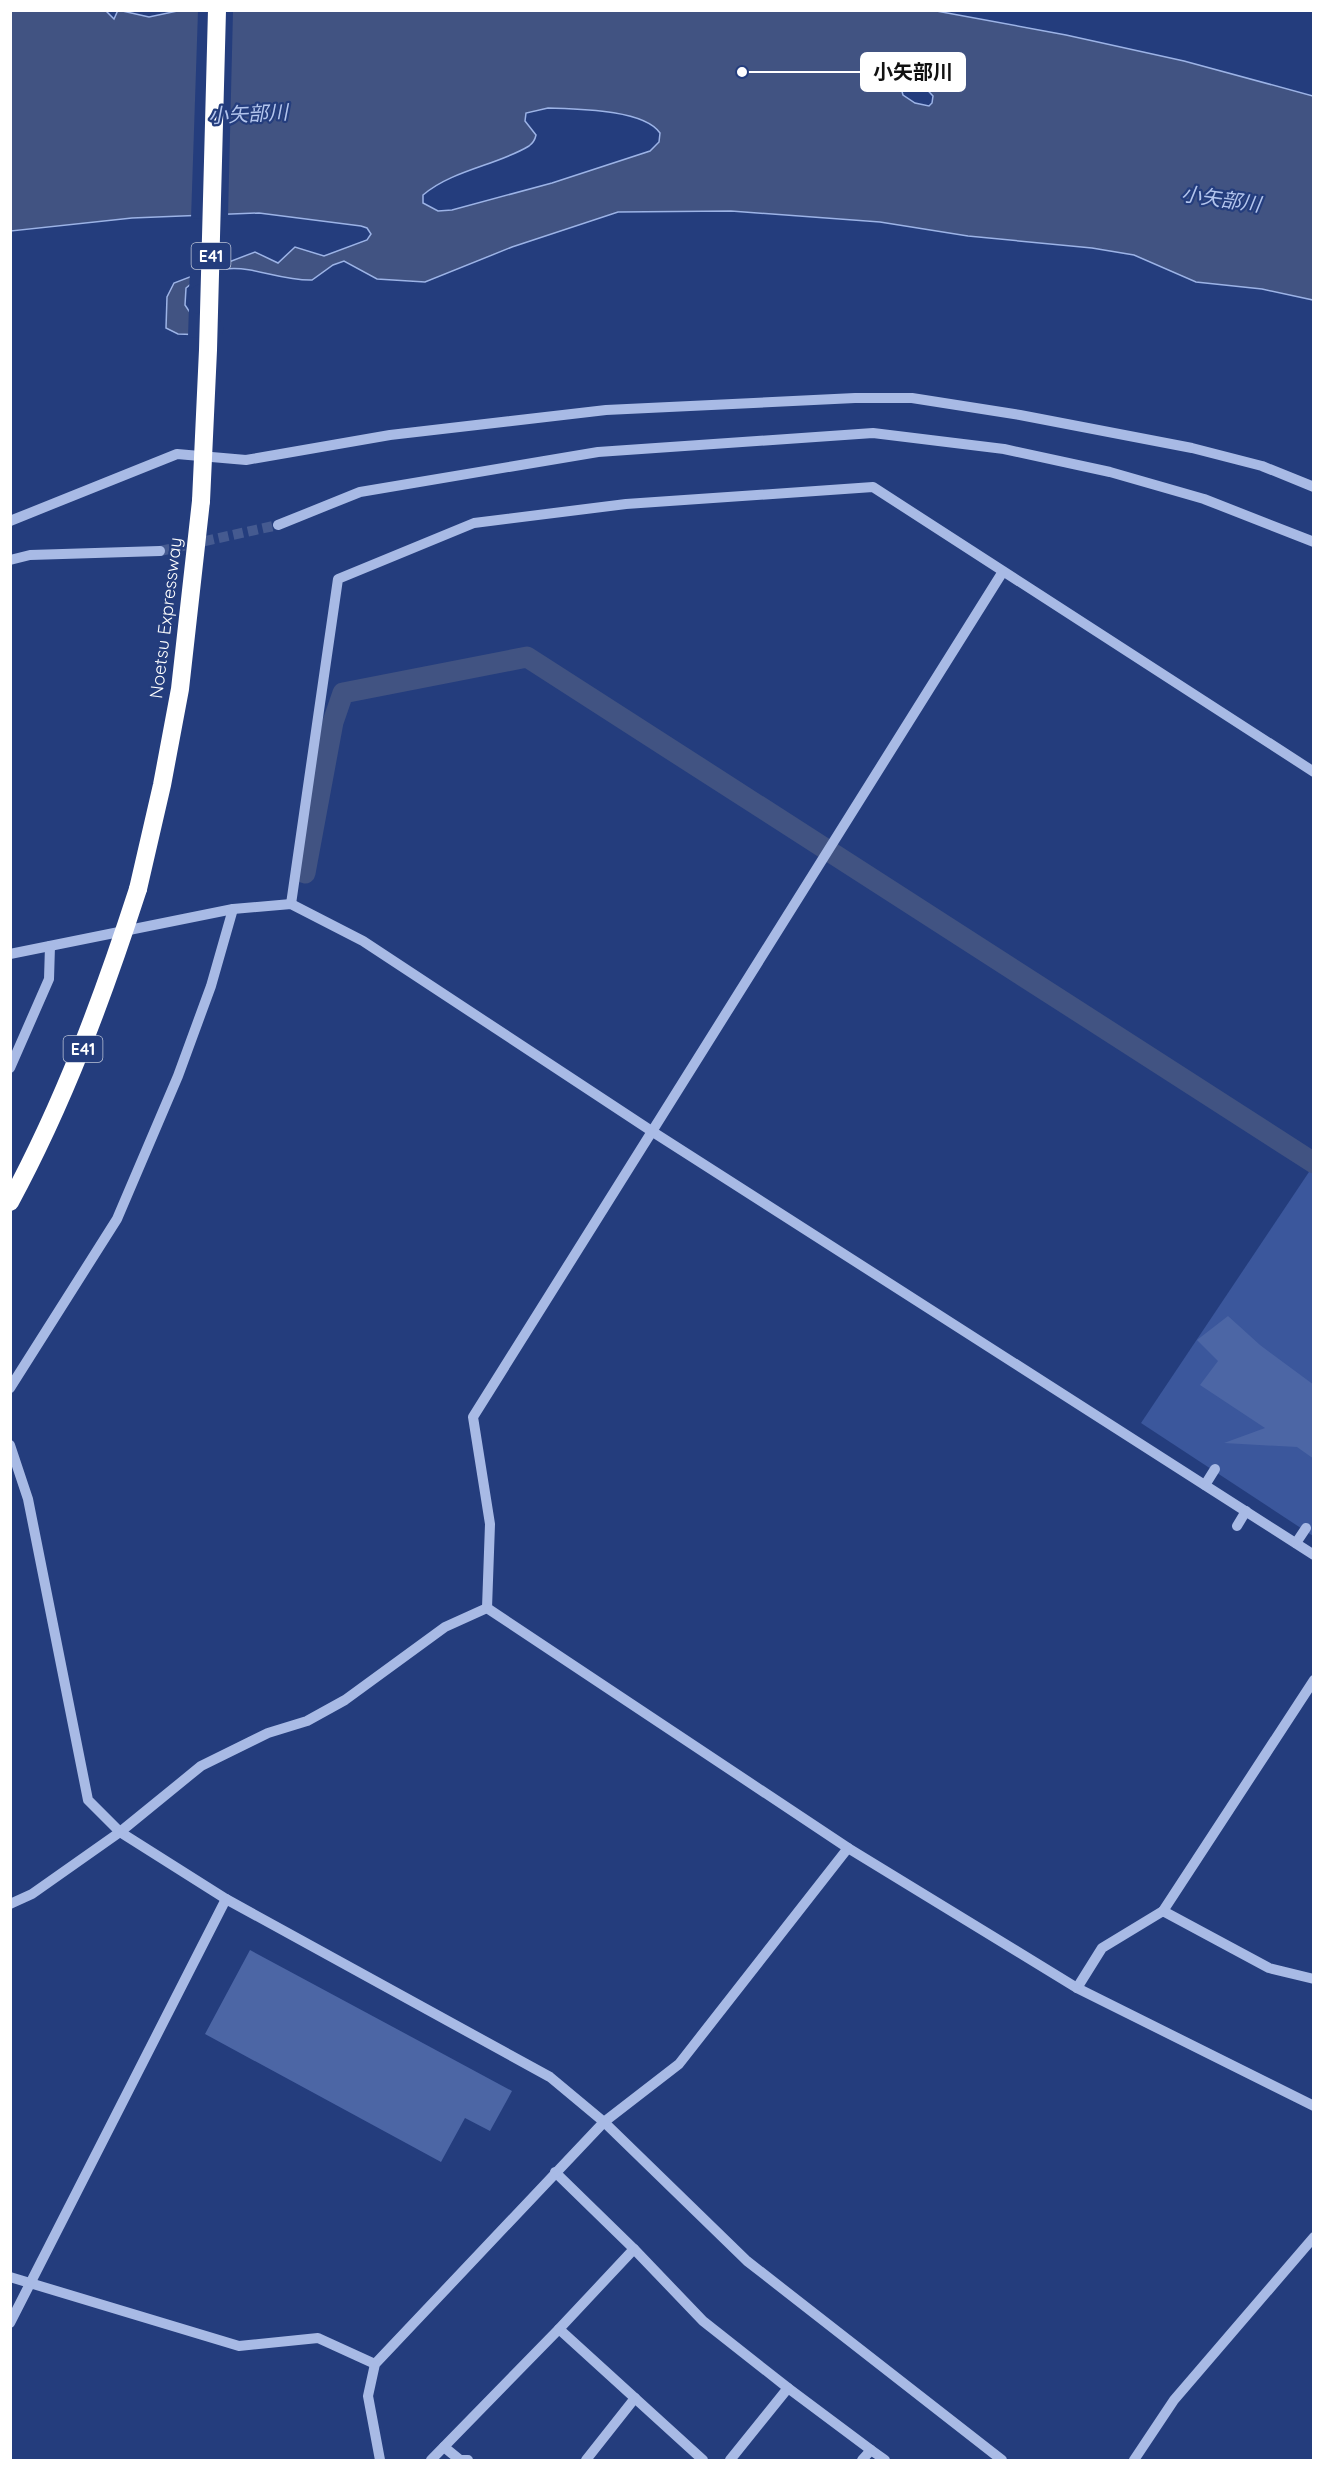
<svg xmlns="http://www.w3.org/2000/svg" width="1324" height="2471" viewBox="0 0 1324 2471" font-family="Quicksand,'Noto Sans JP',sans-serif">
	<style>
		.green { fill: #3b579c }
		.water { fill: #415382; stroke: #9cb3e6; stroke-width: 1.5; fill-rule: evenodd }
		.pier { fill: #243d7d }
		.lines { fill: none; stroke-linecap: round; stroke-linejoin: round }
		.canal { stroke: #415382; stroke-width: 21 }
		.building { fill: #4c66a5 }
		.minor-tunnel { stroke: #455a90; stroke-width: 10; stroke-dasharray: 10 5; stroke-linecap: butt }
		.minor { stroke: #a8bae5; stroke-width: 10 }
		.highway { stroke: #fff; stroke-width: 18 }
		.highway-bridge { stroke: #fff; stroke-width: 18 }
		.labels { text-anchor: middle; stroke-width: 4.5; stroke-linejoin: round; paint-order: stroke }
		.shield { fill: #243d7d; stroke: #bdc5d8; stroke-width: 1.5 }
		.shield-label { font-size: 16px; font-weight: bold; fill: #fff }
		.street-label { font-size: 18px; fill: #fff; stroke: #243d7d }
		.water-label { font-size: 20px; font-style: italic; fill: #b3c5ed; stroke: #243d7d }
		.leader { fill: none; stroke: #fff; stroke-width: 2 }
		.callout-dot { fill: #fff; stroke: #243d7d; stroke-width: 2 }
		.callout { fill: #fff; stroke: #fff; stroke-width: 2 }
		.callout-label { font-size: 20px; text-anchor: middle; font-weight: bold; fill: #111 }
	</style>
	<rect width="100%" height="100%" fill="#243d7d"/>
	<!-- green -->
	<polygon class="green" points="1313,1166 1313,1536 1141,1423"/>
	<!-- water -->
	<path class="water" d="M118,10L149,17L182,10H931L1066,35L1184,61L1313,96V300L1262,289L1196,282L1134,255L1092,248L968,236L880,222L731,211L618,212L512,247L425,282L377,279L344,261L333,265L312,280C265,281 231,249 186,288L185,305L205,335L178,334L166,328L167,297L174,283L255,252L278,263L295,247L324,256L367,240L371,234L367,228L361,226L259,213L132,218L11,231L10,11H106L114,19ZM915,77L933,96L932,103L929,106L915,103L903,95L901,88L904,81ZM548,108C576,109 644,109 660,133L659,142L650,151L552,183L452,210L438,211L423,203V195C452,170 498,165 529,146C533,143 535,140 536,135L525,121L526,113Z"/>
	<!-- pier -->
	<g class="pier">
		<polygon points="198,11 233,11 228,217 191,219"/>
		<polygon points="227,260 226,272 189,289 190,273 204,270"/>
		<polygon points="189,306 195,313 220,320 224,329 222,334 214,338 188,337"/>
	</g>
	<g class="lines">
		<!-- canal -->
		<polyline class="canal" points="305,873 333,722 343,693 527,657 1314,1163"/>
	</g>
	<!-- building -->
	<g class="building">
		<polygon points="1228,1316 1260,1345 1314,1385 1314,1459 1297,1447 1224,1443 1265,1428 1200,1385 1218,1361 1197,1340"/>
		<polygon points="250,1950 512,2091 490,2131 465,2118 441,2162 205,2034"/>
	</g>
	<g class="lines">
		<!-- minor-tunnel -->
		<polyline class="minor-tunnel" points="160,551 278,525"/>
		<!-- minor -->
		<g class="minor">
			<polyline points="10,521 177,454 246,460 390,435 606,410 855,398 912,398 1020,415 1192,448 1262,466 1314,487"/>
			<polyline points="278,525 360,492 598,452 873,433 1004,449 1110,472 1204,499 1314,542"/>
			<polyline points="10,560 30,555 160,551"/>
			<polyline points="291,904 338,579 474,523 626,504 873,487 1314,772"/>
			<polyline points="10,954 233,909 291,904 363,941 653,1132 1314,1555"/>
			<polyline points="10,1068 49,979 50,946"/>
			<polyline points="10,1388 117,1219 178,1076 211,986 233,909"/>
			<polyline points="10,1445 28,1499 88,1800 120,1832 226,1899 550,2077 604,2122 747,2261 1002,2460"/>
			<polyline points="1205,1485 1215,1469"/>
			<polyline points="1237,1526 1246,1511"/>
			<polyline points="1296,1543 1306,1528"/>
			<polyline points="487,1608 490,1524 473,1417 1002,573"/>
			<polyline points="487,1608 848,1848 1077,1988 1314,2106"/>
			<polyline points="10,1904 32,1894 120,1832 201,1766 268,1733 307,1721 345,1700 445,1627 487,1608"/>
			<polyline points="1163,1911 1314,1680"/>
			<polyline points="1077,1988 1102,1948 1163,1911 1269,1968 1314,1979"/>
			<polyline points="555,2172 634,2249"/>
			<polyline points="10,2277 239,2346 318,2338 375,2364"/>
			<polyline points="10,2323 226,1899"/>
			<polyline points="559,2329 634,2249 703,2321 788,2388"/>
			<polyline points="444,2447 460,2460 468,2460"/>
			<polyline points="380,2460 368,2396 375,2364 604,2122 679,2064 848,1848"/>
			<polyline points="431,2460 559,2329 703,2460"/>
			<polyline points="586,2460 635,2398"/>
			<polyline points="730,2460 788,2388 871,2450"/>
			<polyline points="862,2460 871,2450 885,2460"/>
			<polyline points="1134,2460 1174,2400 1314,2237"/>
		</g>
		<!-- highway -->
		<polyline class="highway" points="138,889 162,785 180,689 201,501"/>
		<!-- highway-bridge -->
		<g class="highway-bridge">
			<polyline points="201,501 208,350 217,10"/>
			<path d="M10,1202C64,1102 103,997 138,889"/>
		</g>
	</g>
	<g class="labels">
		<!-- shield labels -->
		<g class="shield">
			<rect x="191.5" y="243" width="39" height="26" rx="4.5"/>
			<rect x="63.5" y="1036" width="39" height="26" rx="4.5"/>
		</g>
		<g class="shield-label">
			<text x="211" y="262">E41</text>
			<text x="83" y="1055">E41</text>
		</g>
		<!-- street labels -->
		<g class="street-label">
			<text transform="translate(166 618) rotate(-83)" y="6">Noetsu Expressway</text>
		</g>
		<!-- water labels -->
		<g class="water-label">
			<text transform="translate(248 114) rotate(-3)" y="7">小矢部川</text>
			<text transform="translate(1221 199) rotate(8)" y="7">小矢部川</text>
		</g>
	</g>
	<!-- callouts -->
	<path class="leader" d="M742 72L861 72"/>
	<circle class="callout-dot" cx="742" cy="72" r="6"/>
	<rect class="callout" x="861" y="53" width="104" height="38" rx="6"/>
	<g class="callout-label">
		<text x="913" y="79">小矢部川</text>
	</g>
	<!-- border -->
	<rect width="1324" height="2471" fill="none" stroke="#ffffff" stroke-width="24"/>
</svg>
